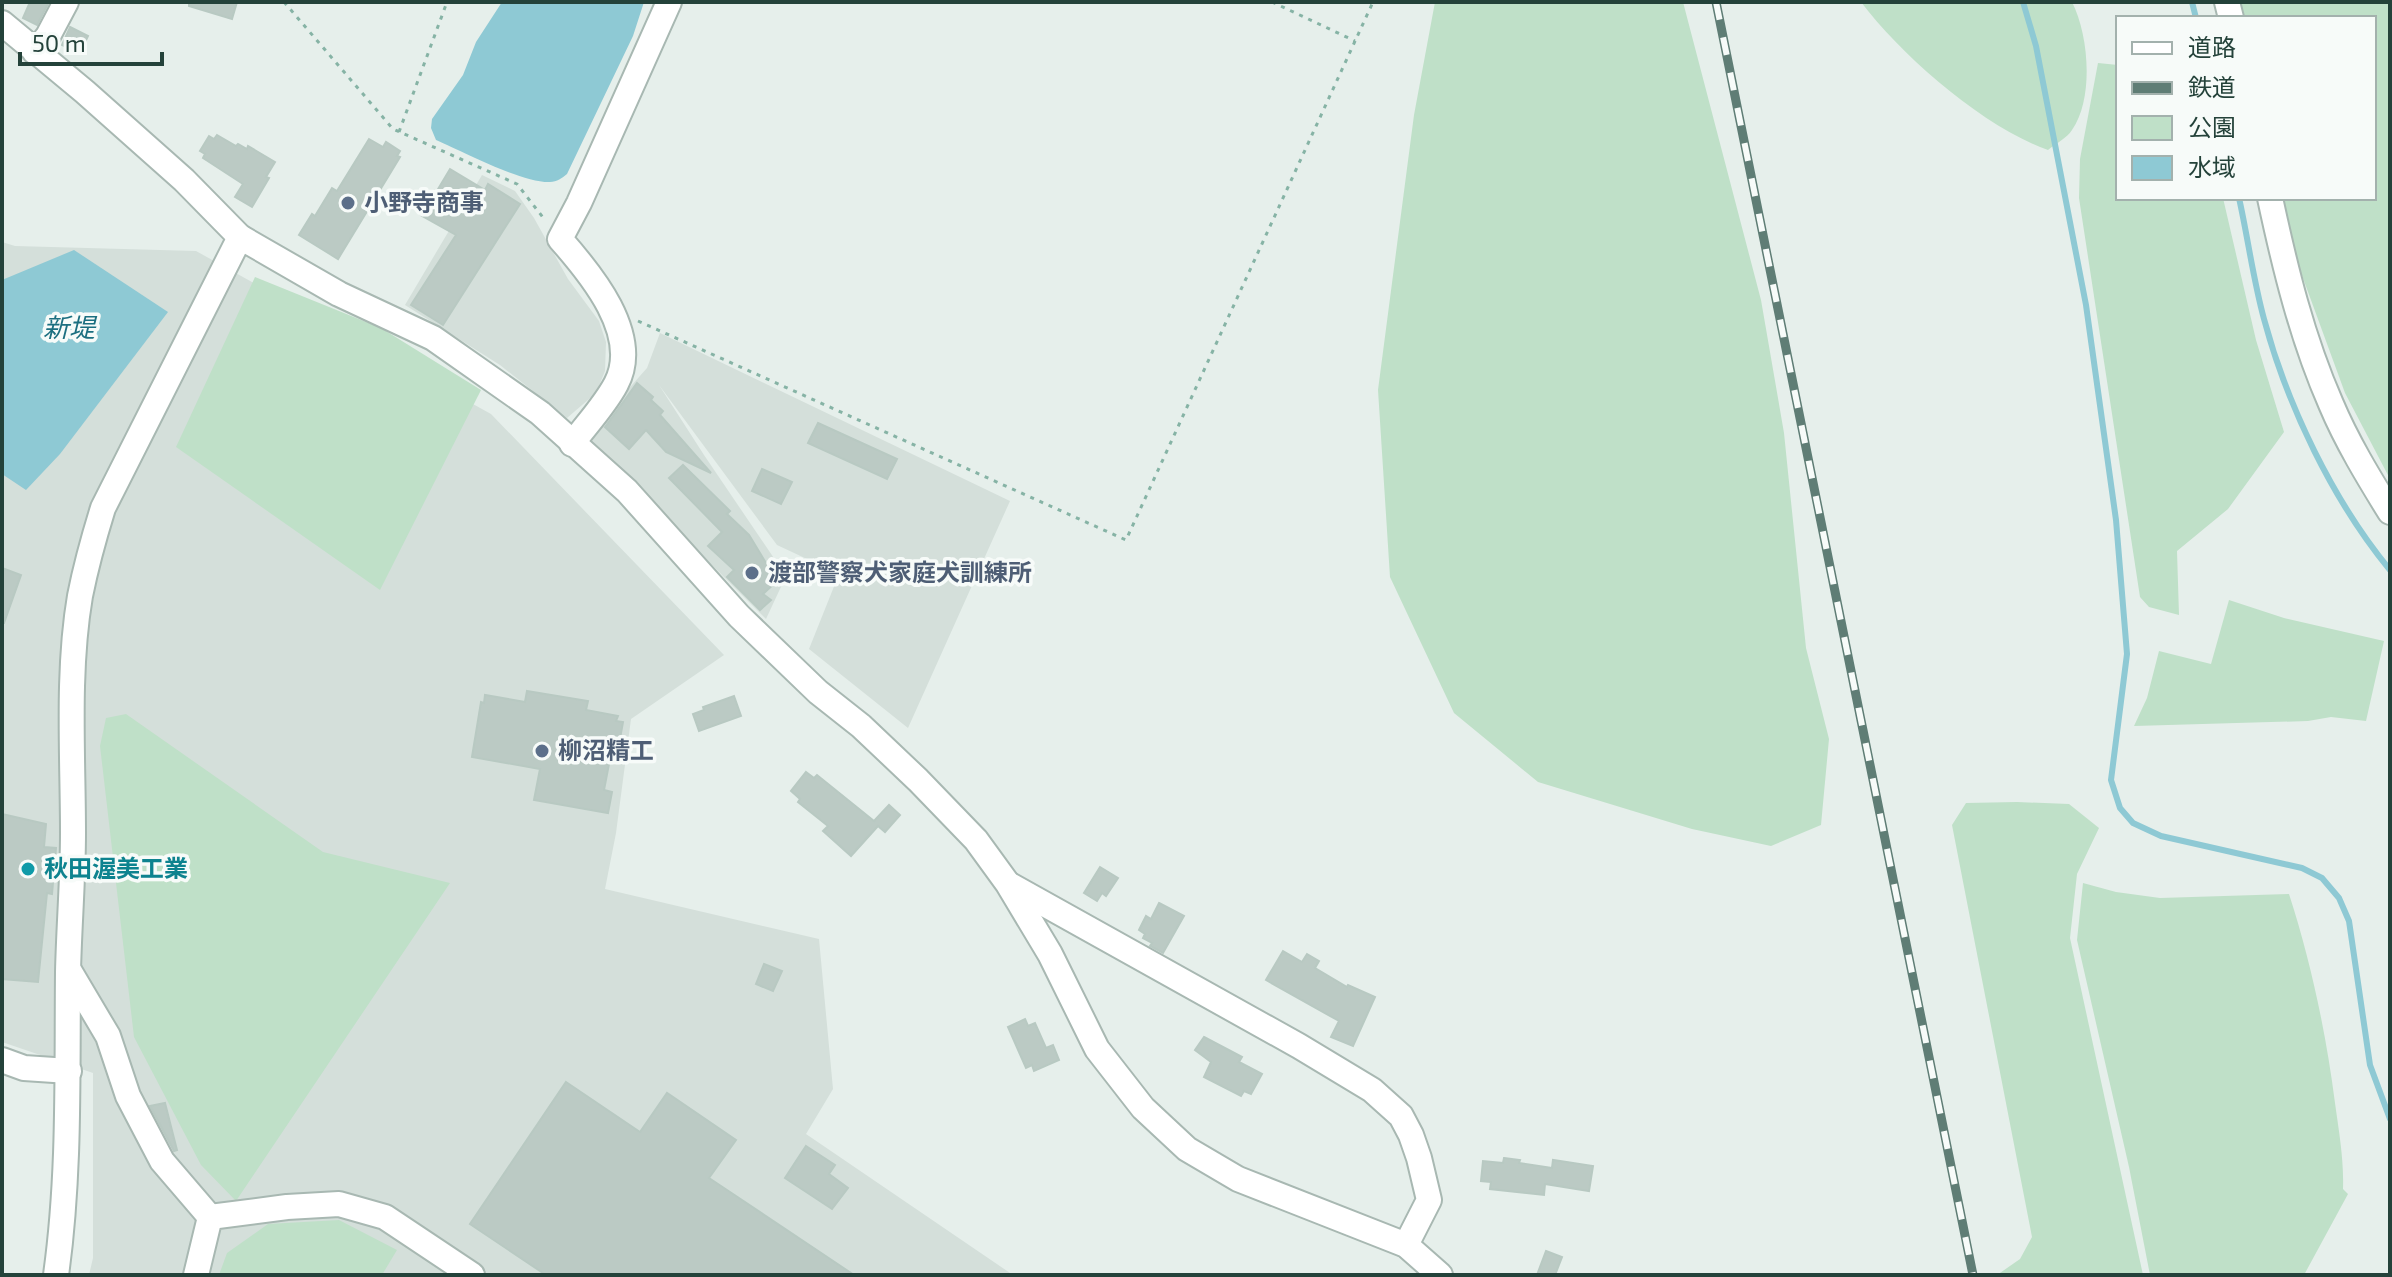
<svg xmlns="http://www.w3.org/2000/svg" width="2392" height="1277" viewBox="0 0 2392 1277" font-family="'Exo 2','Noto Sans JP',sans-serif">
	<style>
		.built { fill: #d4dfda }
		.green { fill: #bfe0c8 }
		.water { fill: #8ec9d4 }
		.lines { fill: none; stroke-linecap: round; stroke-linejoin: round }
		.stream { stroke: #8ec9d4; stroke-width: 6 }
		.building { fill: #bbcac4; stroke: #b8c9c2; stroke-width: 2 }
		.minor-casing { stroke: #a8b8b2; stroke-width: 28 }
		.path { stroke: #86b3a5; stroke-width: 3; stroke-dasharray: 4 6; stroke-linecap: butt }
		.minor { stroke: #fff; stroke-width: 24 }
		.rail-casing { stroke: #5f7d75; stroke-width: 9 }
		.rail { stroke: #f7fbf9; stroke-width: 6; stroke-dasharray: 18; stroke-linecap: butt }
		.service-dot { fill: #5c6f8a; stroke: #f7fbf9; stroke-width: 3 }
		.culture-dot { fill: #0f9aa8; stroke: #f7fbf9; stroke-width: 3 }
		.labels { text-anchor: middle; stroke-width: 7; stroke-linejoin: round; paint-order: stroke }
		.service-label { font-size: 24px; font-weight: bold; fill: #4e5e75; stroke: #f7fbf9; text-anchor: start }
		.culture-label { font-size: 24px; font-weight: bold; fill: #0d838f; stroke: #f7fbf9; text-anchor: start }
		.water-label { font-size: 26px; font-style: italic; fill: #1c6f80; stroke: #f7fbf9 }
	</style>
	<rect width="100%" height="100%" fill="#e6efeb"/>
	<!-- built -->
	<g class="built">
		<polygon points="482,175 515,191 534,218 568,279 599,321 606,342 605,371 596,393 567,418 500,365 405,305"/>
		<polygon points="2,242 15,246 196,251 491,414 724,655 631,719 616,833 605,889 819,939 833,1089 806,1134 1013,1275 89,1275 93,1258 93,1073 2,1042"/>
		<polygon points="660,333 1010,501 908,728 809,649 839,574 777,545 659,385 704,455 786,576 766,619 585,438 647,368"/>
	</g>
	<!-- green -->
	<g class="green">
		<polygon points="1435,2 1683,2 1761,300 1784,433 1806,648 1829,739 1821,825 1771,846 1692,829 1538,782 1454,713 1390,577 1378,390 1414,115"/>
		<path d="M1861,2H2072C2089,35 2094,99 2072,130C2067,138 2055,144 2048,150C1983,127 1902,56 1861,2Z"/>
		<polygon points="2234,2 2390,2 2390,479 2345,393 2300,270 2282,198 2374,198 2374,18 2238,18"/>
		<polygon points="2098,63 2118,65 2118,198 2223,198 2256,340 2284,432 2228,509 2177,551 2179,615 2149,607 2140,597 2079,198 2080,159"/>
		<polygon points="255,277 381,328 481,390 380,590 176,447"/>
		<polygon points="2229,600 2284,618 2384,641 2366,721 2331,717 2308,721 2134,726 2147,698 2159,651 2211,664"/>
		<polygon points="126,714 323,852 450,883 236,1201 201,1165 134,1037 100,746 106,718"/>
		<polygon points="2017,802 2069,804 2099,828 2077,874 2070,938 2143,1275 1997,1275 2020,1259 2032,1237 1952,825 1966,803"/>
		<path d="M2083,883L2116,892L2160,898L2289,894C2311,962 2326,1033 2335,1103C2339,1132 2344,1160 2343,1189L2348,1194L2304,1275H2150L2129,1167L2077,940Z"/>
		<polygon points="339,1220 397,1250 382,1275 219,1275 227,1253 268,1224"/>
	</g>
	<!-- water -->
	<g class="water">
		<path d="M502,2H644L633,36L567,174C562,178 557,182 550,182C522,183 464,152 436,140L431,128L432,119L463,75L476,42Z"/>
		<polygon points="74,250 168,312 60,454 26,490 2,474 2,280"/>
	</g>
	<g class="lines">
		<!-- stream -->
		<g class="stream">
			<polyline points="2023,2 2036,46 2086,305 2116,520 2127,654 2111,780 2120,808 2133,823 2161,836 2302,868 2322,878 2339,898 2349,921 2370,1065 2390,1119"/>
			<polyline points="2192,2 2196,18"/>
			<path d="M2239,198C2248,238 2253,279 2264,319C2287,405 2333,501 2390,570"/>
		</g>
	</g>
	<!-- building -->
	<g class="building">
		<polygon points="30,2 49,2 37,25 23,18"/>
		<polygon points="189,2 237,2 232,19 189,6"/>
		<polygon points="70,27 88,36 80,53 62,45"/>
		<polygon points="217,135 236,146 238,144 247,149 248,146 275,162 266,177 269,178 252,207 235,197 243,184 203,158 205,154 200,151 209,136 214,139"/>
		<polygon points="369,139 383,147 386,142 400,151 397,156 400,157 338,259 299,235 312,214 315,216 332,188 337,191"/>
		<polygon points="450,169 485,190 488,184 520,204 443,325 411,305 456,235 422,216"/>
		<polygon points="637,383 653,397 651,400 663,411 660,415 711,473 666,452 646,430 629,449 605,427"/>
		<polygon points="818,423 897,459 887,479 808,443"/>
		<polygon points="683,465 730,511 727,514 749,535 777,581 763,594 771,600 760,610 727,577 734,570 708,546 722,532 669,478"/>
		<polygon points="762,469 792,482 781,504 752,491"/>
		<polygon points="2,568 21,575 4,623 2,623"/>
		<polygon points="527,691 588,701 586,710 618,716 616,721 623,722 619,744 613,743 604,790 612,792 608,813 534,800 540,769 472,757 481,702 484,703 485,695 525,702"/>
		<polygon points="734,696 741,716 699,731 693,714 704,710 703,707"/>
		<polygon points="806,772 814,778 817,775 874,821 889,805 900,815 885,832 878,826 851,856 823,831 828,826 798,802 800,799 791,791"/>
		<polygon points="2,814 46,824 44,847 56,848 52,894 47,893 38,982 2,979"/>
		<polygon points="1100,867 1118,878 1106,896 1102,893 1097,901 1084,893"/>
		<polygon points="1159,903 1184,916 1163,953 1150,946 1152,943 1143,938 1145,934 1139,930 1146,916 1151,919"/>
		<polygon points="1283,951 1302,962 1307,954 1319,961 1315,968 1347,987 1348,985 1375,997 1353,1046 1331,1037 1339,1021 1266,980"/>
		<polygon points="764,964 782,971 773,991 756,984"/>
		<polygon points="1025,1019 1028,1026 1035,1023 1046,1048 1053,1045 1059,1060 1034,1071 1032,1065 1026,1068 1008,1027"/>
		<polygon points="1204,1037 1242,1057 1239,1062 1262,1074 1251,1094 1244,1091 1241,1096 1204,1077 1211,1062 1195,1050"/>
		<polygon points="566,1082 640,1132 667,1093 736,1140 709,1178 854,1275 546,1275 470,1224"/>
		<polygon points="165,1103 177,1150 174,1151 150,1106"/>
		<polygon points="806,1146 835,1165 829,1174 848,1188 832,1209 785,1178"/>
		<polygon points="1504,1158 1520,1160 1519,1163 1552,1168 1553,1160 1593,1166 1589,1191 1545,1184 1544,1195 1490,1189 1491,1182 1481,1181 1483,1161 1503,1163"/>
		<polygon points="1546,1251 1562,1257 1555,1275 1537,1275"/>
	</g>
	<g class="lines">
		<defs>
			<g id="minor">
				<polyline points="2227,2 2231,18"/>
				<polyline points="2,23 85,92 184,180 240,237 339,294 433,338 540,413 627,491 739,616 818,692 861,726 918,780 976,840 1008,884 1050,954 1097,1049 1143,1108 1187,1149 1238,1179 1406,1245 1440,1275"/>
				<polyline points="35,52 48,36 66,2"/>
				<path d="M2270,198C2285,268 2302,338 2331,404C2347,442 2369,478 2390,512"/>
				<path d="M572,444C586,425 605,405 616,384C642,335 591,274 560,239L579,203L669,2"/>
				<polyline points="1010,885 1299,1046 1372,1090 1401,1116 1411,1135 1419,1158 1429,1200 1406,1245"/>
				<polyline points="70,972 108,1036 128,1096 162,1161 210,1217"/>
				<polyline points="2,1060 24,1068 69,1071"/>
				<path d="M56,1275C70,1175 67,1073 68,972C69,926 73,879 73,833C73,756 67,672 80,596C86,566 94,537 103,508L240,237"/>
				<polyline points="196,1275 210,1217 287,1207 339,1204 385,1217 472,1275"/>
			</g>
		</defs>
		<!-- minor casing -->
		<use href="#minor" class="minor-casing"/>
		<!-- path -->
		<g class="path">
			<polyline points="284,2 393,129 517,184 545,220"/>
			<polyline points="1272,2 1355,41"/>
			<polyline points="399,132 447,2"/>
			<polyline points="638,321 1126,540 1373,2"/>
		</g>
		<!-- minor -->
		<use href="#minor" class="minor"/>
		<defs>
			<polyline id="rail" points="1716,2 1973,1275"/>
		</defs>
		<!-- rail casing -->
		<use href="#rail" class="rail-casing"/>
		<!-- rail -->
		<use href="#rail" class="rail"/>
	</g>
	<!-- markers -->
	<g class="service-dot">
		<circle cx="348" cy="203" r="8"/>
		<circle cx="752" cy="573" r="8"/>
		<circle cx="542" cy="751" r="8"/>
	</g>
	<circle class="culture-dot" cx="28" cy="869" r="8"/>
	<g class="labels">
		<!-- service labels -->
		<g class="service-label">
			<text x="364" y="211">小野寺商事</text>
			<text x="768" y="581">渡部警察犬家庭犬訓練所</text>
			<text x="558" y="759">柳沼精工</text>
		</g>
		<!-- culture labels -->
		<g class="culture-label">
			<text x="44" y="877">秋田渥美工業</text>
		</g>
		<!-- water labels -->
		<g class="water-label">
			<text x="69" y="337">新堤</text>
		</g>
	</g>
	<!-- border -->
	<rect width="2392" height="1277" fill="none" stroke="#24423a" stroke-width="8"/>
	<!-- legend -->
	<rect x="2116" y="16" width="260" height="184" fill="#f7fbf9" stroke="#a3b1ad" stroke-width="2"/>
	<rect x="2132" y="42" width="40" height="12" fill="#ffffff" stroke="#a3b1ad" stroke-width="2"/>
	<text x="2188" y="56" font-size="24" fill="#24423a">道路</text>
	<rect x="2132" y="82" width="40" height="12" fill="#5f7d75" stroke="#a3b1ad" stroke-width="2"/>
	<text x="2188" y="96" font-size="24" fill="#24423a">鉄道</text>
	<rect x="2132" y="116" width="40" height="24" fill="#bfe0c8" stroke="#a3b1ad" stroke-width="2"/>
	<text x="2188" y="136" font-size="24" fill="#24423a">公園</text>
	<rect x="2132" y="156" width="40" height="24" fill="#8ec9d4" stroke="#a3b1ad" stroke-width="2"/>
	<text x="2188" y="176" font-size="24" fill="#24423a">水域</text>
	<!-- scale -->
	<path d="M20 52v12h142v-12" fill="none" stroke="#24423a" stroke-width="4"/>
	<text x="32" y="52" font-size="24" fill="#24423a" stroke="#f7fbf9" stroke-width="6" paint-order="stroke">50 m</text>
</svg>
